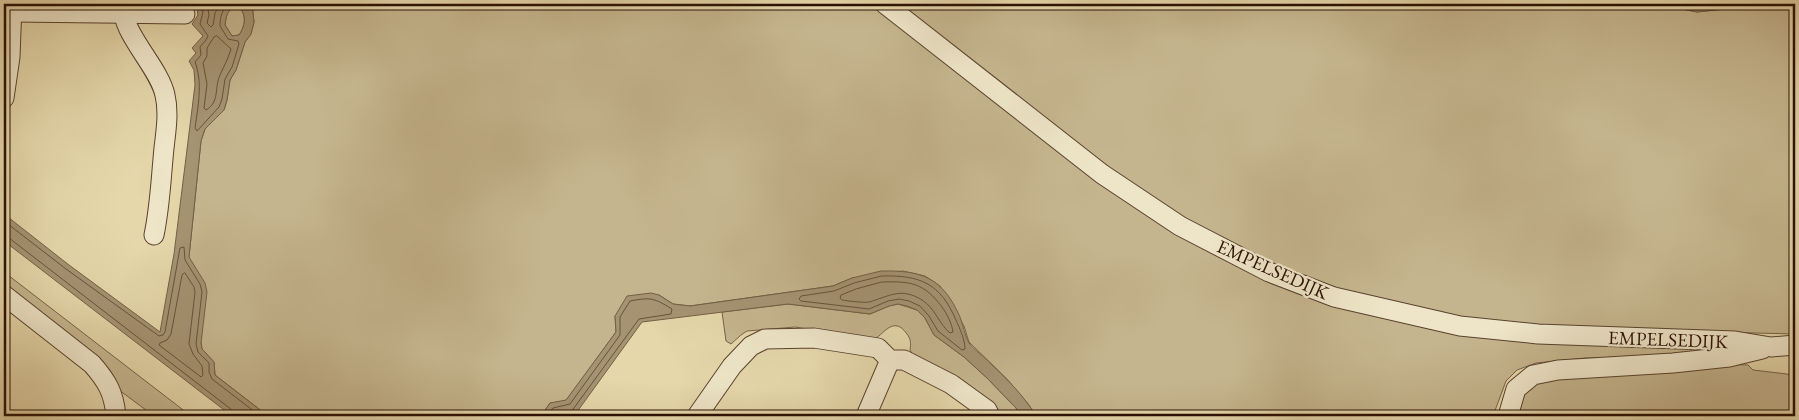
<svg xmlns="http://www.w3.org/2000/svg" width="1799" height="420" viewBox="0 0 1799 420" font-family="'EB Garamond',serif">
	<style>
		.green { fill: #c5b58e; stroke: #786249 }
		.water { fill: #a59372; stroke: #745f46; fill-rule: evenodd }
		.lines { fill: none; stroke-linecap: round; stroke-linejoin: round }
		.shore { stroke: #68523b; stroke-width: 1 }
		.minor-casing { stroke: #59422e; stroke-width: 21 }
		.minor { stroke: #eee5c8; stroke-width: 19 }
		.labels { text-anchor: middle; stroke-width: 4.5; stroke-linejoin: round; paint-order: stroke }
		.street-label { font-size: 19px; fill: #2a1004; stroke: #eee5c8 }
	</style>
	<rect width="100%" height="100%" fill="#e5d7aa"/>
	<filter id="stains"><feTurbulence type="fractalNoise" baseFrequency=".004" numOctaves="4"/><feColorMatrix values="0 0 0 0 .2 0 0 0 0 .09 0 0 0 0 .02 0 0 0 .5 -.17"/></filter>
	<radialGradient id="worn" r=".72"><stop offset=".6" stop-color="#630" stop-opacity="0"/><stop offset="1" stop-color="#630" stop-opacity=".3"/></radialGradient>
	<!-- green -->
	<g class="green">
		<polygon points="252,4 881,4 1108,187 1352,307 1727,346 1691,356 1585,358 1536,363 1517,370 1506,381 1493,416 1036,416 1029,405 1007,379 969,342 964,326 940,286 925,276 903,271 852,278 833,286 690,306 673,304 659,295 615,316 616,332 566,401 550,403 541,416 268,416 215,375 214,362 202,349 201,343 189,257 201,141 205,129 224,110 227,100 230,80 236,70 245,42 251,34 254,22"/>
		<polygon points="895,4 1622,4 1637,8 1682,9 1697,12 1771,4 1795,4 1795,334 1593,329 1465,320 1348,295 1223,243 1113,175"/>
		<path d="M234,7L240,8C247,17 245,26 239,35L232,36L225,25C226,17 226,11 234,7Z"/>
		<polygon points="4,272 191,416 154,416 119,390 98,359 4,286"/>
		<path d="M788,304L870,314L889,306L898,304L917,310L925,318L934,335L964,357L987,378L1016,408L1021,416H993L914,357L910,350C911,344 911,339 907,334C893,314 883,336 873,340L795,327L747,331L741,335L731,344L726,341L722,312Z"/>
		<polygon points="1714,364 1748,365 1753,370 1795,375 1795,416 1514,416 1526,389 1543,378"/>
	</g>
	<!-- water -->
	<g class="water">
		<path d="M192,4H252L254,22L251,34L245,42L236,70L230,80L227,100L224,110L205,129L201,141L189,257L205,283L207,292L201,343L202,349L214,362L215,375L268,416H232L4,241V214L69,265L160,332L174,254L195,85L194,70L189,61L196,53L192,48L203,36L192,24L198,15L197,9ZM234,7L240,8C247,16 245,26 239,35L232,36L225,25C226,17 227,11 234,7Z"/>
		<polygon points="1622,4 1771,4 1697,12 1682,9 1637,8"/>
		<path d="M881,271C922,270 943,278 960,317C963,325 965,336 969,343C974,350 985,357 991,364C1008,380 1024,396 1036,416H1021L1016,408L987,378L964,357L934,335L925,318L917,310L907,306L898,304L889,306L870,314L788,304L642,322L574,416H541L550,403L566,400L616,332L615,316L627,296L651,293L659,295L673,304L690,306L833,286L852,278Z"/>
	</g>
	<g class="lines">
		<!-- shore -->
		<g class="shore">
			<path d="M199,4L203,12L200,24L208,36L206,40L200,47L201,55L195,62C203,83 198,106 195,128L197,131L219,107L222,99L225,79L232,67L239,44L238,41L228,39L220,26C220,17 222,8 230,4"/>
			<polyline points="207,4 209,15 207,23 211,27 213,25 215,13 220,4"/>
			<path d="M217,36L231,49C228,59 224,66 220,75C214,88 220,102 206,110L204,108L207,84L203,63L207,56V48L214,37Z"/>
			<polyline points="4,221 66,269 159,336 163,335 165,332 180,248 184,247 185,260 200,284 202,292 196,344 198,352 209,363 209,372 212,379 260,416"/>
			<polyline points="4,237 9,238 232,410 234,416"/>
			<polygon points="185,273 194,287 195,292 189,344 193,354 202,366 203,375 201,377 159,345 160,343 167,340 171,334 182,275"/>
			<path d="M882,276C920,275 940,283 956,320C960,329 965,340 965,349L962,350L938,331L929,316L920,306L909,301L899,299L888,301L869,309L801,301L799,299L801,296L834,291L854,283Z"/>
			<path d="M882,282C911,281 924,283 942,307C947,314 952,324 953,332L950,333C939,324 935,308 922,300C901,287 890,296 869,302C864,303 848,301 842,300L840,298L841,295L856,289Z"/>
			<path d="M547,416L553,408L570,404L620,335V317L630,301C651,297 654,298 672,309L671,314L639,319L571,412L570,416"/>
		</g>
		<defs>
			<g id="minor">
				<path d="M124,4C118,30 159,66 165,95C169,112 166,131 164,148C161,178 160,207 154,235"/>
				<polyline points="885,4 1102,174 1180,226 1269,272 1334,297 1460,326 1538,334 1735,341 1771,347 1795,345"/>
				<polyline points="13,12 185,14"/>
				<polyline points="4,98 10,57 12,4"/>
				<path d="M4,295L92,364C107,381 114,393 116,416"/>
				<polyline points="697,416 732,366 751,346 765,339 814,338 878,348 890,360 904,360 951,384 987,410 990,416"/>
				<polyline points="866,416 890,360"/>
				<polyline points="1508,416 1516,389 1533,375 1558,370 1673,363 1729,357 1762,349"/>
			</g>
		</defs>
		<!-- minor casing -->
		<use href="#minor" class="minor-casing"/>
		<!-- minor -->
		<use href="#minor" class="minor"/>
	</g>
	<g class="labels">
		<!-- street labels -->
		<g class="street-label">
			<text transform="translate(1273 269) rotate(24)" y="7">EMPELSEDIJK</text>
			<text transform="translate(1668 339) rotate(2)" y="7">EMPELSEDIJK</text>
		</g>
	</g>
	<!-- margin -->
	<rect width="1799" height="420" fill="none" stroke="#e5d7aa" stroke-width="20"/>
	<rect x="5" y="5" width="1789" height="410" fill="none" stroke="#2a1004" stroke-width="2.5"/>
	<rect x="10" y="10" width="1779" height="400" fill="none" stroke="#2a1004"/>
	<rect width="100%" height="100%" filter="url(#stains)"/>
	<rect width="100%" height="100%" fill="url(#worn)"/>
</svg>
